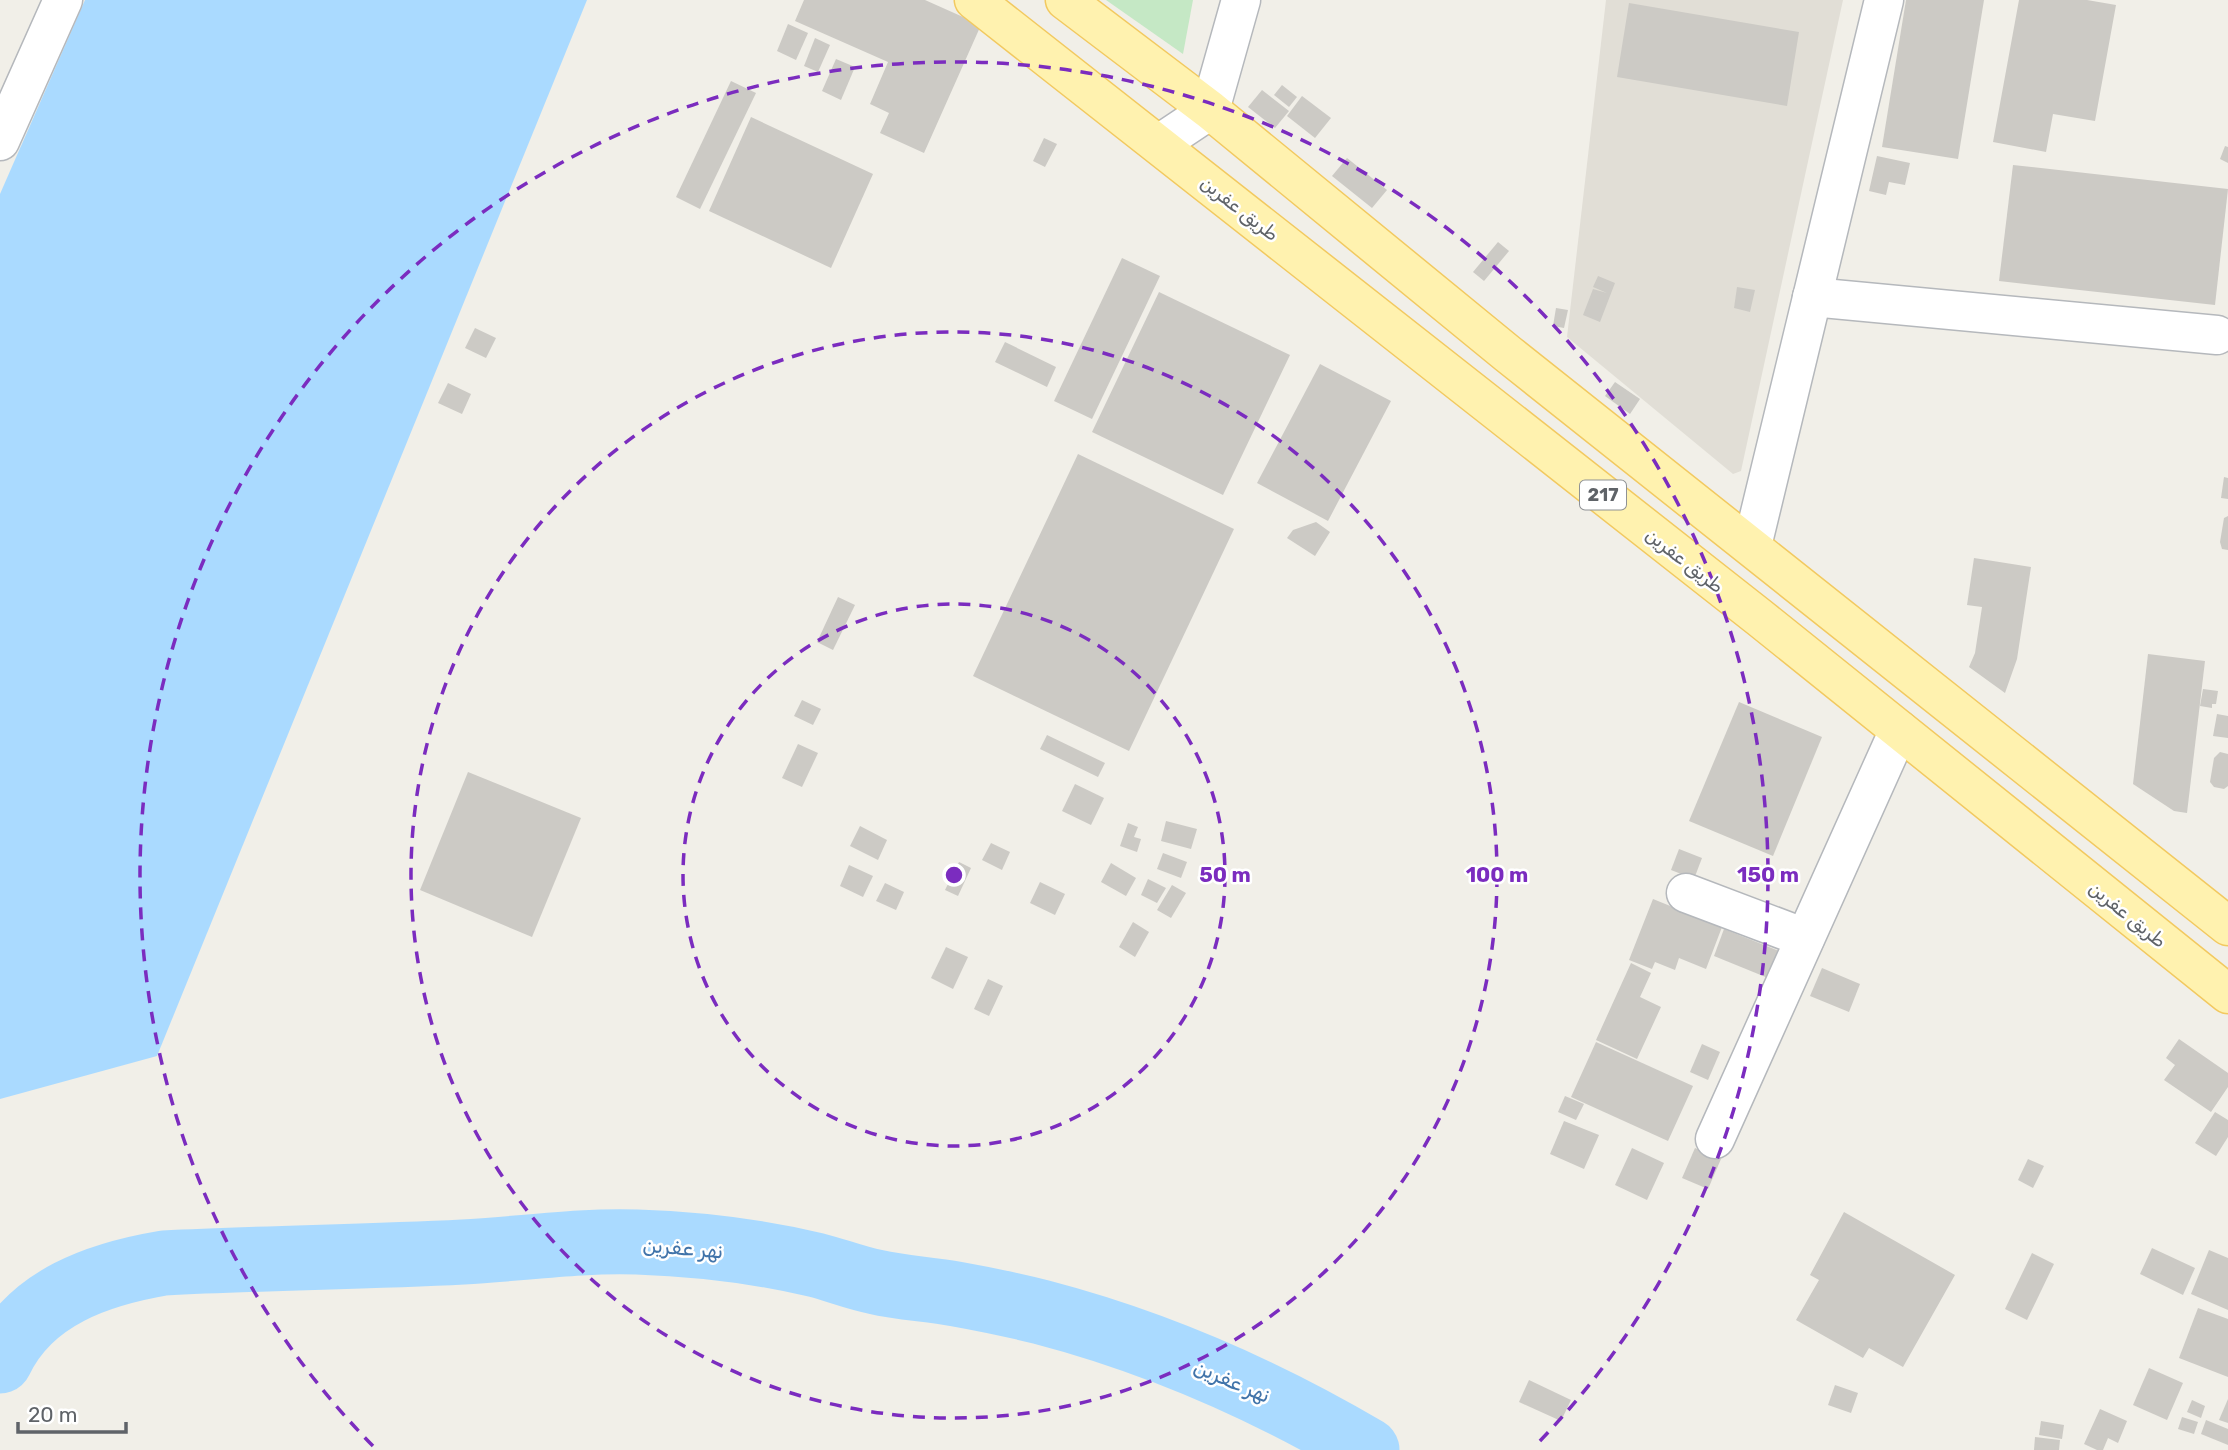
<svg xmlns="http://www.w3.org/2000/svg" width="2228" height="1450" viewBox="0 0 2228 1450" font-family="Rubik,Vazirmatn,sans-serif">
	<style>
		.education { fill: #e1ded6 }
		.green { fill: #c5e8c5 }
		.water { fill: #aadaff }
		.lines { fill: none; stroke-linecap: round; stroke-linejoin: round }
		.river { stroke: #aadaff; stroke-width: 65 }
		.building { fill: #cccac5 }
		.street-casing { stroke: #b5b8bc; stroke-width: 41 }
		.primary-casing { stroke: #f2c960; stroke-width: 41 }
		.street { stroke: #fff; stroke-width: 38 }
		.primary { stroke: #fff2af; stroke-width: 38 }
		.ring { fill: none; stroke: #7b2cbf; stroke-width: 3.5; stroke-dasharray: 12 9 }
		.labels { text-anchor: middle; stroke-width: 5; stroke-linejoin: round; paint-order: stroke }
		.shield { fill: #fff; stroke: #8f9295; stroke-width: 2 }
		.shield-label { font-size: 18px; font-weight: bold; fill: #5f6368 }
		.street-label { font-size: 19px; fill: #5f6368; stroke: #fff }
		.water-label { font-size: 21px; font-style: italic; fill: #4174aa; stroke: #fff }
		.centre { fill: #7b2cbf; stroke: #fff; stroke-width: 3.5 }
		.ring-label { font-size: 21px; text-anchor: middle; font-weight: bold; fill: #7b2cbf; stroke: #fff; stroke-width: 5; stroke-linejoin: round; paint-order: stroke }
	</style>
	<rect width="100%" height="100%" fill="#f1efe8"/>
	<!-- education -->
	<polygon class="education" points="1606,0 1843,0 1741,471 1733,474 1567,337"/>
	<!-- green -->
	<polygon class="green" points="1106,0 1193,0 1183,54"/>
	<!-- water -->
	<polygon class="water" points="85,0 587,0 157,1056 0,1099 0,194"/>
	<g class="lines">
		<!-- river -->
		<path class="river" d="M0,1361C30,1297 99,1274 164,1263C263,1258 363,1257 463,1252C521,1249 578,1240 637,1242C697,1244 757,1251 816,1265C836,1270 855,1278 876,1282C902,1288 929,1289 956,1294C984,1299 1013,1305 1041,1312C1156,1342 1265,1390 1367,1450"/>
	</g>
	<!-- building -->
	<g class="building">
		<polygon points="804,0 925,0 981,25 924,153 880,133 889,113 870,104 888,62 795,21"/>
		<polygon points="1906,0 1984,0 1958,159 1882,147"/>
		<polygon points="2019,0 2087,0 2116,5 2095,121 2053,114 2046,152 1993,142"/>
		<polygon points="1629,3 1799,32 1787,106 1617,77"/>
		<polygon points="788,24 808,33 796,60 777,51"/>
		<polygon points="815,38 830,45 818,72 804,66"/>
		<polygon points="836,59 855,67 841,100 822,91"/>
		<polygon points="731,81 756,93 700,209 676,197"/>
		<polygon points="1282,85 1297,97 1289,107 1274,95"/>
		<polygon points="1262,90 1289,111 1275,128 1248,107"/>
		<polygon points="1302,96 1331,118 1315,138 1287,116"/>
		<polygon points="751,117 873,174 831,268 709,211"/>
		<polygon points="1044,138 1057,144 1045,167 1033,161"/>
		<polygon points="2225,146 2228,147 2228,163 2220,159"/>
		<polygon points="1877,156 1910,163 1905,185 1889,182 1886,195 1869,191"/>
		<polygon points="1347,158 1387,190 1372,208 1332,176"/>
		<polygon points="2013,165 2228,189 2215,305 1999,281"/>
		<polygon points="1498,242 1509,251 1484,281 1473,272"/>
		<polygon points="1122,258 1160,276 1092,419 1054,401"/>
		<polygon points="1598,276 1615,283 1600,322 1583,315 1593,289 1607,293 1593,287"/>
		<polygon points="1737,287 1755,290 1750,312 1734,308"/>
		<polygon points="1159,292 1290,355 1223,495 1092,432"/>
		<polygon points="1556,308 1568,310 1564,328 1553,326"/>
		<polygon points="475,328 496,338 486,358 465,348"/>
		<polygon points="1005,342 1056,367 1047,387 995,362"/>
		<polygon points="1320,364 1391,401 1328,521 1257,483"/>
		<polygon points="1615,382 1640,399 1630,414 1605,396"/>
		<polygon points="448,383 471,394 462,414 438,403"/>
		<polygon points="1078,454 1234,529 1129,751 973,676"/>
		<polygon points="2224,477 2228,478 2228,499 2221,498"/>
		<polygon points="2228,516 2228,550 2222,549 2220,542 2224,518"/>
		<polygon points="1316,522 1330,532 1315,556 1287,538 1293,530"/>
		<polygon points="1974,558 2031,567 2017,659 2005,693 1969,667 1975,653 1982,607 1967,605"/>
		<polygon points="838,597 855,605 833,650 817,642"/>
		<polygon points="2148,654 2205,661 2187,813 2174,811 2133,784"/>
		<polygon points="2203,689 2218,691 2216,704 2212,704 2212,708 2200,706"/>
		<polygon points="802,700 821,709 813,725 794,716"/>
		<polygon points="1739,702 1822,737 1773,856 1689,821"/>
		<polygon points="2217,714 2228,716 2228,738 2213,736"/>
		<polygon points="1047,735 1105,763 1098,777 1040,749"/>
		<polygon points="798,744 818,753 802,787 782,778"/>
		<polygon points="2220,752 2228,754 2228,786 2224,789 2214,787 2210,782 2214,758"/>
		<polygon points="468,772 581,818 532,937 420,890"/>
		<polygon points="1075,784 1104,798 1091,825 1062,811"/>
		<polygon points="1166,821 1197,829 1191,849 1161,841"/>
		<polygon points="1128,823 1138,827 1134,837 1141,839 1137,852 1120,846"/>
		<polygon points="860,826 887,840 878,860 850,846"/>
		<polygon points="991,843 1010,852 1002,870 982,860"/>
		<polygon points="1679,849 1702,858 1694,879 1671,870"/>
		<polygon points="1163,853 1187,862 1181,878 1157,869"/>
		<polygon points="959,862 971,868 958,896 945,890"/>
		<polygon points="1111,863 1136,878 1126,896 1101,882"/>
		<polygon points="849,865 873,876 863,897 840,886"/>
		<polygon points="1148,879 1166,888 1157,903 1141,895"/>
		<polygon points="1040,882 1065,894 1055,915 1030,903"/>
		<polygon points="885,883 904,892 896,910 876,901"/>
		<polygon points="1172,885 1186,893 1171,918 1157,910"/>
		<polygon points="1653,899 1722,927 1706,969 1679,958 1675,970 1655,962 1652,969 1629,960"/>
		<polygon points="1133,922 1149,932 1135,957 1119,947"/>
		<polygon points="1724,929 1779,951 1768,978 1714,956"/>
		<polygon points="946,947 968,957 953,989 931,978"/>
		<polygon points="1631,963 1651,973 1640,997 1661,1007 1637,1059 1596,1040"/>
		<polygon points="1822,968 1860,984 1849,1012 1810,996"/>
		<polygon points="988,979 1003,986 989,1016 974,1009"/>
		<polygon points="2179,1039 2228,1073 2228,1087 2211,1112 2164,1080 2175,1065 2166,1058"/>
		<polygon points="1596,1042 1693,1086 1668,1141 1571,1097"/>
		<polygon points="1702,1044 1720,1052 1708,1080 1690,1072"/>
		<polygon points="1565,1096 1584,1104 1576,1120 1558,1112"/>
		<polygon points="2215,1112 2228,1120 2228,1137 2216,1156 2195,1143"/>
		<polygon points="1564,1121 1599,1135 1584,1169 1550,1154"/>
		<polygon points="1632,1148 1664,1163 1647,1200 1615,1185"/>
		<polygon points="1695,1148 1721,1159 1708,1189 1682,1178"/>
		<polygon points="2028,1159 2044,1166 2033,1188 2018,1180"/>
		<polygon points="1844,1212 1955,1275 1903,1367 1869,1348 1863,1358 1796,1320 1819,1280 1810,1275"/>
		<polygon points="2152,1248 2195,1268 2183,1295 2140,1274"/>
		<polygon points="2209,1250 2228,1258 2228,1310 2191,1294"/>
		<polygon points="2032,1253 2054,1264 2027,1320 2005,1309"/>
		<polygon points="2198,1308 2228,1319 2228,1377 2179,1358"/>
		<polygon points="2149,1368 2183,1383 2167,1420 2133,1405"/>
		<polygon points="1529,1380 1571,1400 1561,1421 1519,1402"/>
		<polygon points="1835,1385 1858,1393 1851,1413 1828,1405"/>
		<polygon points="2228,1399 2228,1423 2219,1420"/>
		<polygon points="2192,1400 2205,1406 2201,1418 2187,1412"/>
		<polygon points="2100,1409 2127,1421 2118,1443 2108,1438 2103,1450 2097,1450 2084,1444"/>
		<polygon points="2182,1417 2198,1422 2194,1434 2178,1429"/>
		<polygon points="2206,1420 2228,1429 2228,1445 2201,1434"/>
		<polygon points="2041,1421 2064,1425 2062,1439 2039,1435"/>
		<polygon points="2035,1437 2060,1440 2059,1450 2034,1450"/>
	</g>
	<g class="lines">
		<defs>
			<g id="street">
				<polyline points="0,141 63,0"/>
				<polyline points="1159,144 1210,110 1241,0"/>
				<polyline points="1812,297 2217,335"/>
				<polyline points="1752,546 1884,0"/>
				<polyline points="1686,893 1805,938"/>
				<polyline points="1715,1139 1899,730"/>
			</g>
			<g id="primary">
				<polyline points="974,0 1760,618 2228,994"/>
				<polyline points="1065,0 1210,110 1508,354 2228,926"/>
			</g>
		</defs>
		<!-- street casing -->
		<use href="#street" class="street-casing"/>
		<!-- primary casing -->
		<use href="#primary" class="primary-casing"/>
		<!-- street -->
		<use href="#street" class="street"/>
		<!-- primary -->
		<use href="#primary" class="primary"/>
	</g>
	<!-- distance rings -->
	<g class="ring">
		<circle cx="954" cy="875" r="271"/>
		<circle cx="954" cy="875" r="543"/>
		<path d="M373 1446A814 814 0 1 1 1535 1446"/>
	</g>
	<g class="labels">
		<!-- shield labels -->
		<rect class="shield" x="1580" y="480.5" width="46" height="29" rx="5"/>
		<g class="shield-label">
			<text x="1603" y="501">217</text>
		</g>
		<!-- street labels -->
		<g class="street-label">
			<text transform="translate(1240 208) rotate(38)" y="7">طريق عفرين</text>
			<text transform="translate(1685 560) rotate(38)" y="7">طريق عفرين</text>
			<text transform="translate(2128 914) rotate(39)" y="7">طريق عفرين</text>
		</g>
		<!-- water labels -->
		<g class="water-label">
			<text transform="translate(683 1248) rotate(5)" y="7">نهر عفرين</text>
			<text transform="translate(1232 1381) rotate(23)" y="7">نهر عفرين</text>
		</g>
	</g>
	<circle cx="954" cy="875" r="10" class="centre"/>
	<g class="ring-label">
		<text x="1225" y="882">50 m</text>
		<text x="1497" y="882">100 m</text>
		<text x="1768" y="882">150 m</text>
	</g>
	<!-- scale -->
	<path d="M18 1422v10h108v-10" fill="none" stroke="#5f6368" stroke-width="3.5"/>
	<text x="28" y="1422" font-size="21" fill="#5f6368" stroke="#ffffff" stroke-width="5" paint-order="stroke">20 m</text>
</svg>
